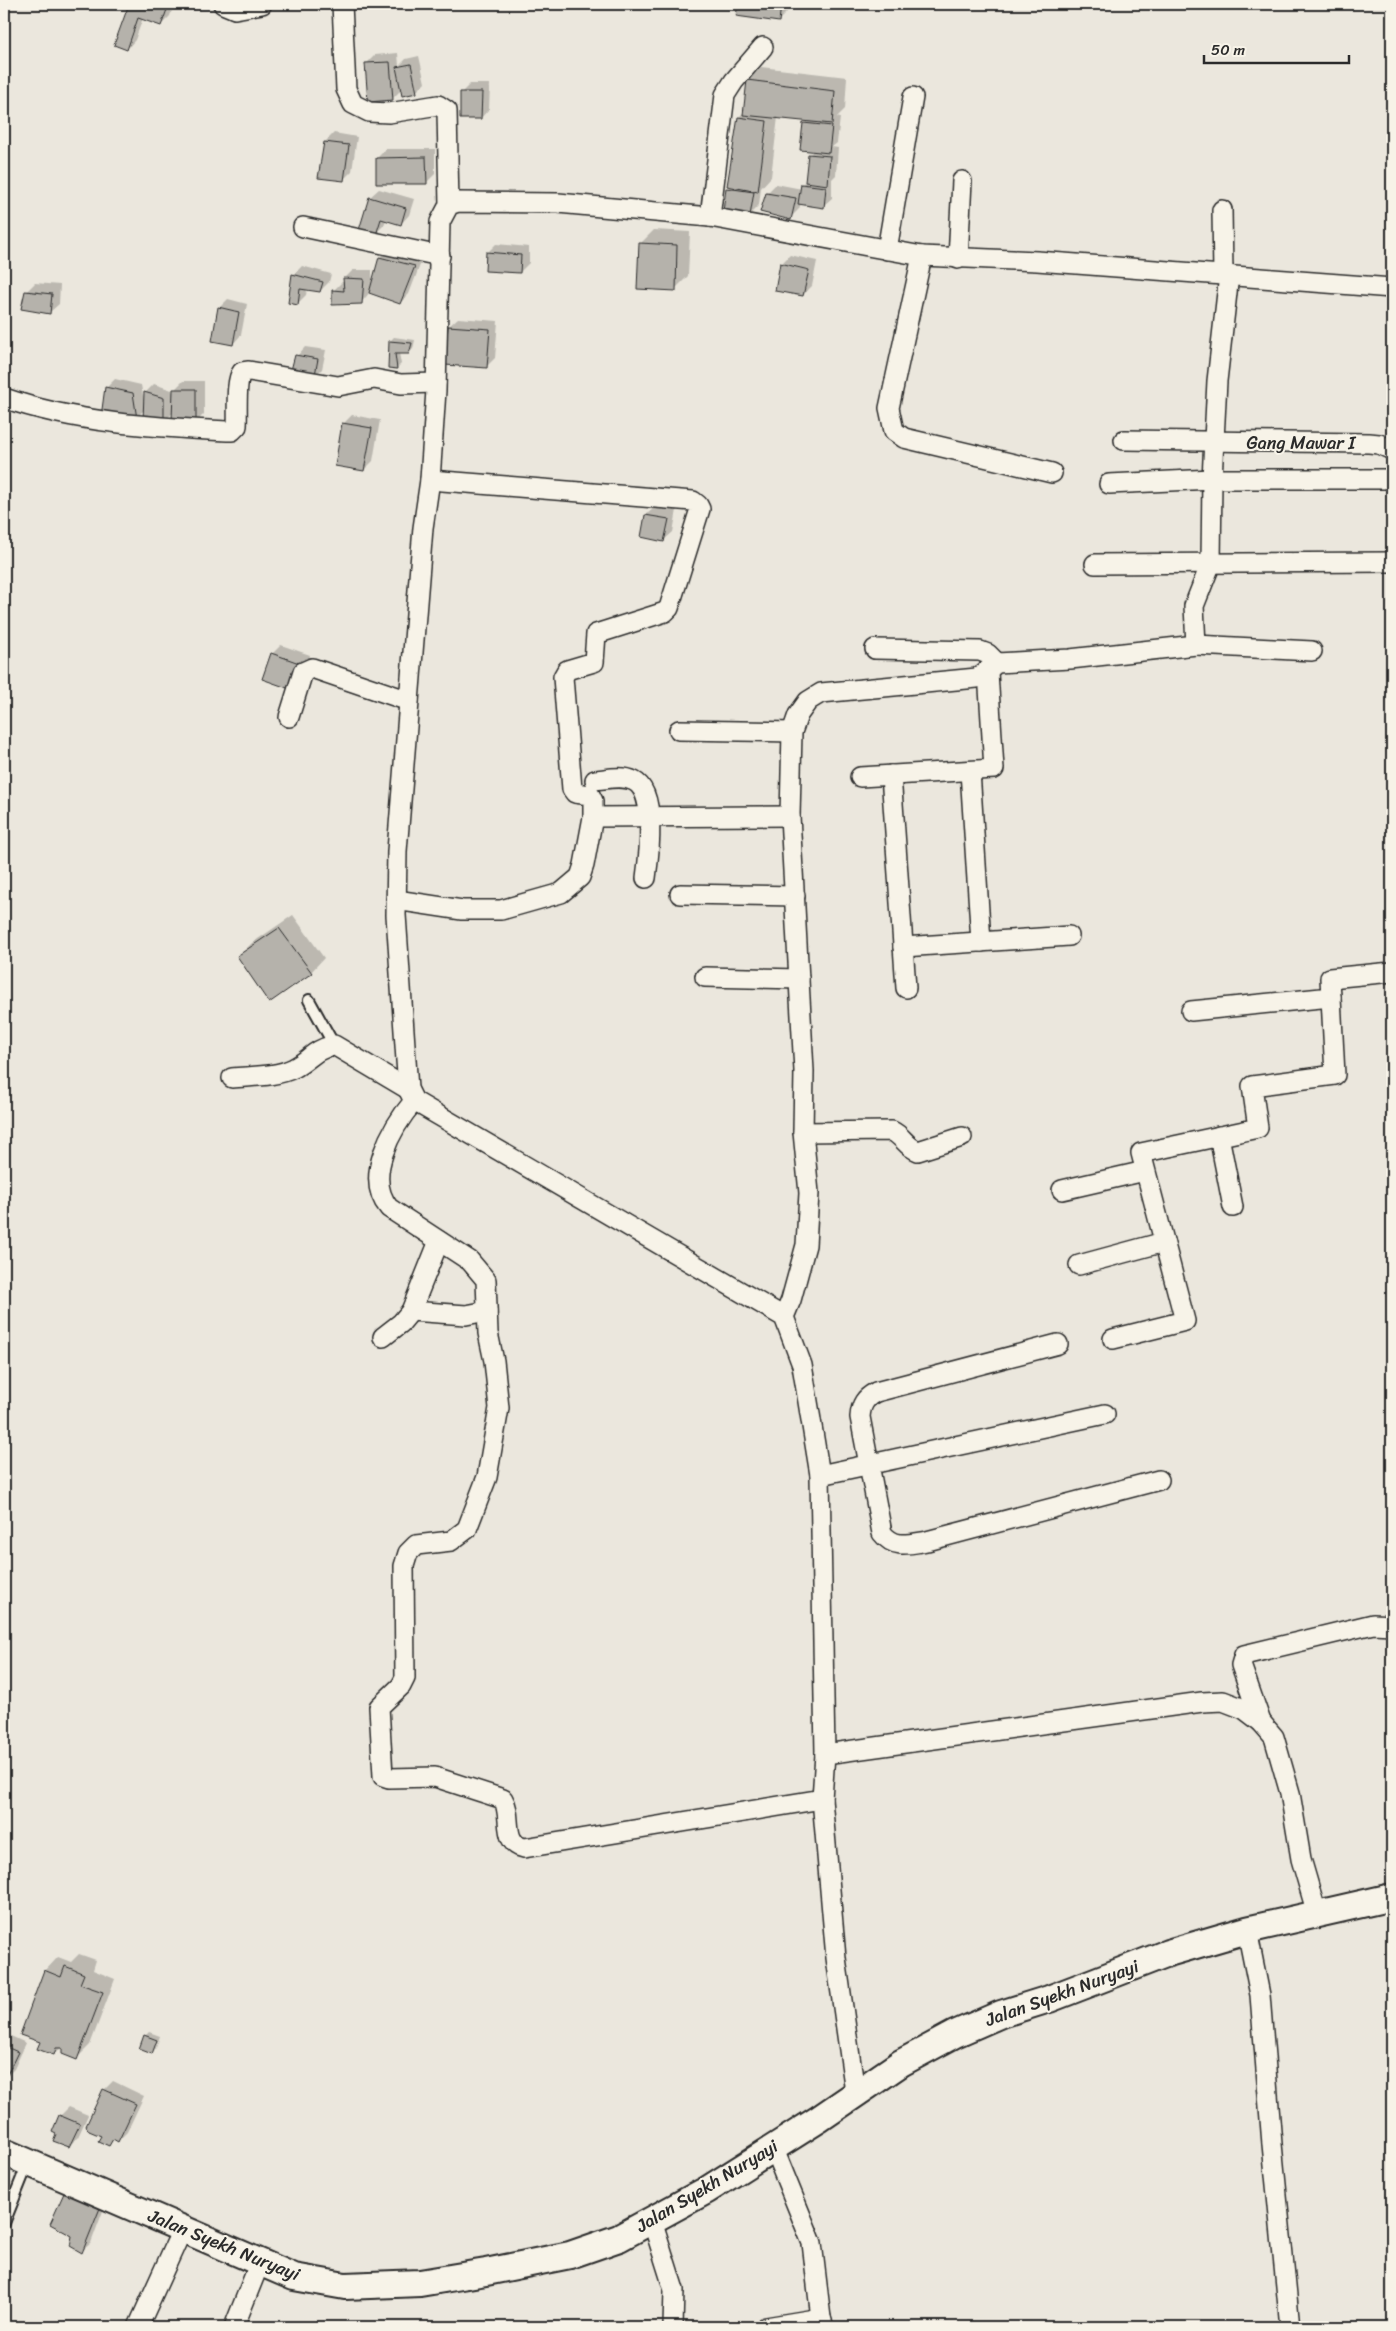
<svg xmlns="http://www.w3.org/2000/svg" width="1396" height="2331" viewBox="0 0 1396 2331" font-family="Sriracha,sans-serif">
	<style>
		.shadow { fill: #0003 }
		.building { fill: #b5b2ab; stroke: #2b2b2b }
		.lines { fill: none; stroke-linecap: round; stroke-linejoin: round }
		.service-casing { stroke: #2b2b2b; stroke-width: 14 }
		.minor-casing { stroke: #2b2b2b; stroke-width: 22 }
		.secondary-casing { stroke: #2b2b2b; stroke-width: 30 }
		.service { stroke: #f7f3e8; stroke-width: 10 }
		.minor { stroke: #f7f3e8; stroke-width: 19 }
		.secondary { stroke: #f7f3e8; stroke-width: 26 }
		.labels { text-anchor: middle; stroke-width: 4; stroke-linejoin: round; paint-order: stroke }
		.street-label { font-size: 18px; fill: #2b2b2b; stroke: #f7f3e8 }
	</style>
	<rect width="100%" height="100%" fill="#ebe7dd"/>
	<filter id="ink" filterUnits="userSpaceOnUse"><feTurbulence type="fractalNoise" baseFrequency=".02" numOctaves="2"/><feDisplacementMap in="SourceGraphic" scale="10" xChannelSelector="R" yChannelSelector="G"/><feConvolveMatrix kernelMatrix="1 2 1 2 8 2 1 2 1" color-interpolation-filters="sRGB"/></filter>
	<g filter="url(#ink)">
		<!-- shadow -->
		<g class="shadow">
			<polygon points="131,4 174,4 170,16 161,25 143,18 135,40 127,49 116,45"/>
			<polygon points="739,4 788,4 787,12 778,21 738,15"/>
			<polygon points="398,53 399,66 406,59 419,56 425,83 416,92 402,89 392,99 366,64 375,55"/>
			<polygon points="761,67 847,77 845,109 837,117 840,118 837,143 832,147 838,148 836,175 832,179 832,198 823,206 801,203 799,209 790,218 767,193 776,184 802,189 802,184 807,180 809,155 814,150 804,124 808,120 778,117 771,177 761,188 759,205 750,214 727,189 731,185 739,117 745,111 748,81"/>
			<polygon points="470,84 490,84 489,109 481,118 462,92"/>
			<polygon points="334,133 357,137 352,171 343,180 325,142"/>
			<polygon points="386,149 435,149 435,174 426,183 377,158"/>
			<polygon points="379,189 414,199 409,215 401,224 386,220 384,225 375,234 370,197"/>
			<polygon points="654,230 690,232 688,276 675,289 640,244"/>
			<polygon points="496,244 529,247 529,263 520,272 487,253"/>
			<polygon points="388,249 423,257 409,294 400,303 370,292 361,303 333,291 342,282 345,282 344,279 353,270 372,270 372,285 380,257"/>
			<polygon points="790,255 817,261 812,286 803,295 781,264"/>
			<polygon points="302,266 331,274 329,282 320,291 307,289 306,295 297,304 293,275"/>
			<polygon points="35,283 60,285 59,304 50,312 26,292"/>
			<polygon points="228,299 247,304 241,335 233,344 219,308"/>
			<polygon points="458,318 498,321 495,358 486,367 449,326"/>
			<polygon points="394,337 415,340 413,349 409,353 399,353 401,364 397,368 390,341"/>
			<polygon points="305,347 326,350 322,369 313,378 297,356"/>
			<polygon points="115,379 141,385 144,401 145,393 154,384 172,390 172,392 183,381 204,381 204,414 195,423 174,412 163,422 145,409 136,418 106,388"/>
			<polygon points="352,415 380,420 373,461 364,470 343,424"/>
			<polygon points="655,507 677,510 673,532 664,540 646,515"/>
			<polygon points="281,645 310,655 302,680 272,654"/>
			<polygon points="293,915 324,958 311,972 239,956 252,943"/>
			<polygon points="79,1954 96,1960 93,1970 115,1979 90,2045 77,2058 63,2047 53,2054 42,2042 45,1971 58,1957 71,1962"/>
			<polygon points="149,2032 160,2036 156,2048 152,2052 145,2036"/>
			<polygon points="4,2033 26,2043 14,2069 5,2078"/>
			<polygon points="113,2081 144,2096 127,2132 118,2141 115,2139 109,2144 103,2135 104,2090"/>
			<polygon points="69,2107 88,2115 78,2137 69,2146 60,2116"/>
			<polygon points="74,2185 107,2200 91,2243 82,2251 73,2235 65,2194"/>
		</g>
		<!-- building -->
		<g class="building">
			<polygon points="129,4 169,4 161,26 138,18 127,50 114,45"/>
			<polygon points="738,4 781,4 779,22 736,16"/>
			<polygon points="390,62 393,100 368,102 365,63"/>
			<polygon points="411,64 417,93 402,96 396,67"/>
			<polygon points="747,80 835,91 832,124 743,115"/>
			<polygon points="460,92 482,92 481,119 460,119"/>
			<polygon points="738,117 767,121 758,192 727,186"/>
			<polygon points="803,123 832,126 829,153 800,150"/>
			<polygon points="324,142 349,145 344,181 318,178"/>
			<polygon points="808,154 830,156 828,185 805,182"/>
			<polygon points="426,157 427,184 376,184 376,158"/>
			<polygon points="801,184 826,187 824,208 798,204"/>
			<polygon points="726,188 754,192 750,216 723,212"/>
			<polygon points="766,193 796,198 791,220 760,212"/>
			<polygon points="369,197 406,208 401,225 381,219 376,235 359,230"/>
			<polygon points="639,243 677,245 676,291 637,289"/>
			<polygon points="486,252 521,255 520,273 485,271"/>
			<polygon points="379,257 415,266 400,304 369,293"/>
			<polygon points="780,263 809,270 803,296 775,291"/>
			<polygon points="292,274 323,282 320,292 300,289 298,305 288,303"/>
			<polygon points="343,278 364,279 362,304 332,305 332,290 344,291"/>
			<polygon points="25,291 52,294 50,314 21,309"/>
			<polygon points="218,307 239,312 233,345 212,341"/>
			<polygon points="448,326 490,329 487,368 445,365"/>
			<polygon points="389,341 412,343 409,354 395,354 397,369 388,368"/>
			<polygon points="295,355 318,359 314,380 290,374"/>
			<polygon points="105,387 133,393 137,419 101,417"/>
			<polygon points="173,389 196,389 196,424 172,421"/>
			<polygon points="144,392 164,398 164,424 143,421"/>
			<polygon points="342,423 372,428 364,471 335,466"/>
			<polygon points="645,515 669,519 664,542 641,537"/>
			<polygon points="271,653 302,664 293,690 262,679"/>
			<polygon points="279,928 312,973 269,1003 237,956"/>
			<polygon points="65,1966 84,1974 80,1984 103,1992 77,2060 62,2054 62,2048 56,2048 54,2055 37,2049 40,2042 20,2035 44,1970 61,1977"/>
			<polygon points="144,2035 157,2040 152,2054 139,2049"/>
			<polygon points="4,2046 18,2052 5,2079 4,2079"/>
			<polygon points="103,2089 136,2104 118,2142 113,2139 109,2146 98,2141 101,2136 89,2131 86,2126"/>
			<polygon points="59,2115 80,2124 69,2147 53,2141 56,2134 52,2132"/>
			<polygon points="64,2193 100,2208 82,2253 70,2246 72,2236 50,2224"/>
		</g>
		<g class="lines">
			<defs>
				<g id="service">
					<polyline points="309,1000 334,1045"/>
					<polyline points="4,2223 28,2163"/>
				</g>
				<g id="minor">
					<polyline points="223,4 235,9 262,4"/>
					<polyline points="342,4 346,89 353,104 369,112 389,113 438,105 447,111 449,205"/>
					<polyline points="1222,210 1223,274"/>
					<polyline points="710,217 725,95 734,81 763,47"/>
					<polyline points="303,227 440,256"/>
					<polyline points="887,250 913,97"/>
					<polyline points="922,256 889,408 894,431 904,438 1052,473"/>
					<polyline points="958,259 962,181"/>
					<path d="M4,398C76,423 151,427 227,431H232L237,426C238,413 235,381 242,372L249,371L338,386L374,379L401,384L436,383"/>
					<polyline points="1124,440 1369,443 1379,444 1392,450"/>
					<polyline points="1109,484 1212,479 1392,479"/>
					<polyline points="1095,564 1392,562"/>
					<polyline points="1196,645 1312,651"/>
					<polyline points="875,649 980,651 988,654 997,663"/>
					<polyline points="289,717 303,672 312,668 409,701"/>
					<polyline points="679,730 792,732"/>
					<polyline points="970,771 981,942"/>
					<polyline points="891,775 906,988"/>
					<polyline points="860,777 994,769 988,672"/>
					<path d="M595,780C607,779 622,775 634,781C657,792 649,856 646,878"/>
					<polyline points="593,817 790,816"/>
					<polyline points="680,894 795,896"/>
					<polyline points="396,900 462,910 501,910 561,893 580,877 584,865 593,817 593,801 590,795 575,793 572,789 563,677 567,670 594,662 596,634 665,612 669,608 700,509 698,505 693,501 430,480"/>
					<polyline points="903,947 1069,936"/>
					<polyline points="705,977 799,979"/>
					<polyline points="1191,1011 1331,997"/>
					<path d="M232,1078C252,1076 276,1077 294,1068C311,1059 313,1050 334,1045L408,1089"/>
					<path d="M414,1101C392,1127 363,1177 389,1208L470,1261L486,1280L488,1333L494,1361L499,1408L487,1477L467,1529L451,1541L416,1545L408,1553L404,1566L405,1678L401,1686L379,1707L383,1776L389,1778L435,1777L503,1799C513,1815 501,1843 524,1848L822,1799"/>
					<path d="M803,1132L892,1131C903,1136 906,1147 918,1151L962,1137"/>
					<polyline points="1219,1136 1233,1207"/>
					<polyline points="1062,1190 1145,1171"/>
					<polyline points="1079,1265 1164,1242"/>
					<polyline points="411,1311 466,1315 487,1311"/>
					<polyline points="784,1317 791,1300 806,1245 809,1193 803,1132 804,1071 790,816 792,732 798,715 808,701 821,693 977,678 997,663 1070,659 1196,645 1194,606 1211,563 1212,479 1217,381 1229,275"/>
					<polyline points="383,1337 401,1323 411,1311 439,1241"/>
					<polyline points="1113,1339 1185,1321 1141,1153 1258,1128 1252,1086 1335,1075 1330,978 1392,972"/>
					<path d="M1058,1344L876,1392C865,1398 861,1404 860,1417L882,1533C894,1549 909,1544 927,1541L1159,1480"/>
					<polyline points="820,1475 1105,1414"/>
					<polyline points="1261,1722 1241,1665 1244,1655 1373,1624 1392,1625"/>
					<polyline points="825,1754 1202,1702 1223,1701 1244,1709 1261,1722 1274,1737 1290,1793 1301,1859 1317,1914"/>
					<polyline points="1247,1930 1260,1995 1272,2144 1290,2327"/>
					<polyline points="855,2092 836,1958 822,1799 825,1754 820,1475 802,1365 784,1317 414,1101 408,1089 396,915 397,851 423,528 430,480 436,390 440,222 449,205 458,202 558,203 710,217 922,256 1037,261 1392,288"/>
					<polyline points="773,2147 812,2243 821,2318 824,2327"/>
					<polyline points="652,2220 674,2290 673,2327"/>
					<polyline points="138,2327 182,2230"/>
					<polyline points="234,2327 260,2262"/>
					<polyline points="766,2327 821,2318"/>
				</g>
				<polyline id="secondary" points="4,2152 294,2277 345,2286 420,2283 486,2272 570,2255 619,2238 707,2190 819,2119 901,2063 955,2034 1001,2014 1049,1999 1168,1953 1247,1930 1392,1897"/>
			</defs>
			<!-- service casing -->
			<use href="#service" class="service-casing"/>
			<!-- minor casing -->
			<use href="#minor" class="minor-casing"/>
			<!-- secondary casing -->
			<use href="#secondary" class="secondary-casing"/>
			<!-- service -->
			<use href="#service" class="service"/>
			<!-- minor -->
			<use href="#minor" class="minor"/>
			<!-- secondary -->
			<use href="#secondary" class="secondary"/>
		</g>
	</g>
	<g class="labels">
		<!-- street labels -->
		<g class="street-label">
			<text x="1301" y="449">Gang Mawar I</text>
			<text transform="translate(1062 1993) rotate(-20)" y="6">Jalan Syekh Nuryayi</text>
			<text transform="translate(707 2186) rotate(-31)" y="6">Jalan Syekh Nuryayi</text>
			<text transform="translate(224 2245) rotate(22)" y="6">Jalan Syekh Nuryayi</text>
		</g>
	</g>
	<!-- margin -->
	<rect width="1396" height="2331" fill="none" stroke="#f7f3e8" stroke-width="20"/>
	<rect x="10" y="10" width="1376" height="2311" fill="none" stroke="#2b2b2b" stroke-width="2" filter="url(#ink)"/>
	<!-- scale -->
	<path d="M1204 55v8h145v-8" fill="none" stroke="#2b2b2b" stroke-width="2.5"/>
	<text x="1211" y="55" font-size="15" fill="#2b2b2b" stroke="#f7f3e8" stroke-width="4" paint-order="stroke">50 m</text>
</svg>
